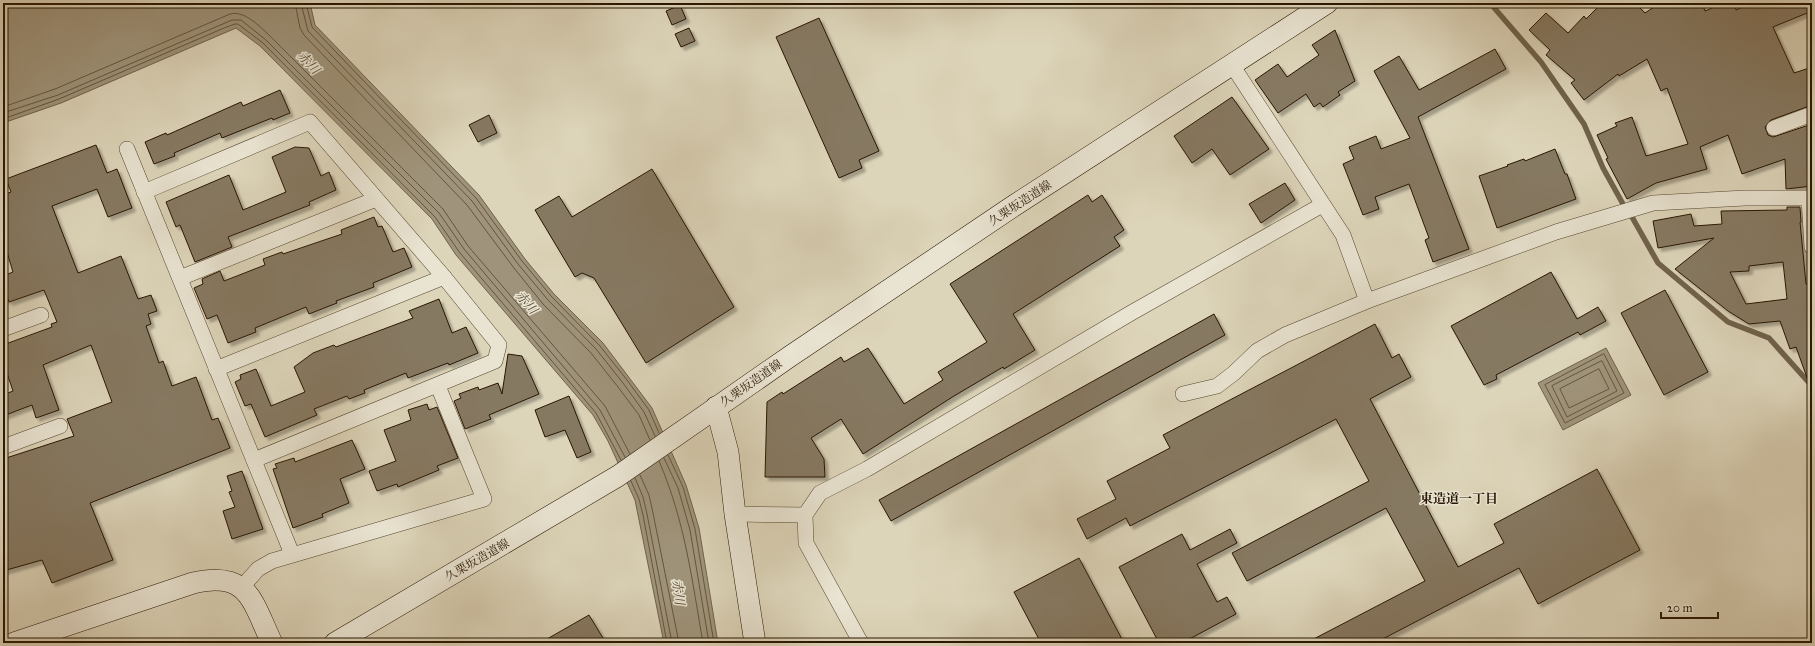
<svg xmlns="http://www.w3.org/2000/svg" width="1815" height="646" viewBox="0 0 1815 646" font-family="'IM FELL Great Primer','Noto Serif JP',serif">
	<style>
		.water { fill: #9f947b; stroke: #6f624b }
		.lines { fill: none; stroke-linecap: round; stroke-linejoin: round }
		.shore { stroke: #64553e; stroke-width: 1 }
		.stream { stroke: #6f624b; stroke-width: 5.5 }
		.building { fill: #867962; stroke: #281602; fill-rule: evenodd; filter: url(#shadow) }
		.street-casing { stroke: #554630; stroke-width: 16 }
		.secondary-casing { stroke: #281602; stroke-width: 22 }
		.street { stroke: #e9e4d2; stroke-width: 15 }
		.secondary { stroke: #e9e4d2; stroke-width: 21 }
		.labels { text-anchor: middle; stroke-width: 3; stroke-linejoin: round; paint-order: stroke }
		.street-label { font-size: 12px; fill: #281602; stroke: #e9e4d2 }
		.water-label { font-size: 13px; font-style: italic; fill: #584832; stroke: #e9e4d2 }
		.neighbourhood-label { font-size: 13px; font-weight: bold; fill: #281602; stroke: #e9e4d2 }
	</style>
	<defs>
		<filter id="shadow"><feDropShadow dx="3.5" dy="3.5" stdDeviation="1" flood-color="#0004"/></filter>
	</defs>
	<rect width="100%" height="100%" fill="#ddd5ba"/>
	<filter id="stains"><feTurbulence type="fractalNoise" baseFrequency=".005" numOctaves="4"/><feColorMatrix values="0 0 0 0 .2 0 0 0 0 .09 0 0 0 0 .02 0 0 0 .5 -.17"/></filter>
	<radialGradient id="worn" r=".72"><stop offset=".6" stop-color="#630" stop-opacity="0"/><stop offset="1" stop-color="#630" stop-opacity=".3"/></radialGradient>
	<!-- water -->
	<g class="water">
		<polygon points="3,3 310,3 315,25 479,195 525,259 554,294 603,343 652,408 686,485 699,528 718,643 664,643 635,500 608,441 593,415 456,255 432,219 260,46 236,28 61,103 3,123"/>
		<polygon points="1606,348 1631,395 1563,430 1538,383"/>
	</g>
	<g class="lines">
		<!-- shore -->
		<g class="shore">
			<polyline points="295,3 300,28 304,35 467,205 514,268 543,304 591,353 618,387 639,415 650,440"/>
			<polyline points="301,3 308,31 472,201 518,264 548,300 596,349 623,383 644,412 655,436"/>
			<polyline points="306,3 312,27 476,198 522,261 551,296 600,346 627,380 649,410 659,433"/>
			<path d="M3,107L55,89L230,14C245,10 260,27 270,36L443,209L468,246L605,406L630,454"/>
			<polyline points="3,113 58,95 232,20 241,20 266,40 439,213 464,249 600,410 625,457"/>
			<polyline points="3,119 59,99 224,28 235,24 238,24 263,43 435,217 460,253 596,413 621,460"/>
			<polygon points="1604,354 1624,393 1565,423 1545,385"/>
			<polygon points="1602,361 1617,391 1567,417 1552,386"/>
			<polygon points="1599,369 1609,389 1569,408 1560,389"/>
			<polyline points="668,455 683,487 695,529 714,643"/>
			<polyline points="664,458 678,488 690,530 709,643"/>
			<path d="M659,461C685,521 692,580 703,643"/>
			<polyline points="640,475 649,495 653,513 679,643"/>
			<polyline points="635,478 643,497 647,514 672,643"/>
			<polyline points="631,481 639,499 643,515 667,643"/>
		</g>
		<!-- stream -->
		<g class="stream">
			<polyline points="1490,3 1541,62 1584,124 1603,168 1623,204"/>
			<polyline points="1632,217 1658,263 1728,322 1769,338 1812,386"/>
		</g>
	</g>
	<!-- building -->
	<g class="building">
		<polygon points="1602,3 1635,3 1645,13 1660,3 1702,3 1705,11 1724,3 1734,3 1736,10 1751,3 1753,7 1764,3 1812,3 1812,11 1773,27 1794,73 1812,67 1812,105 1771,120 1765,127 1768,135 1773,137 1812,124 1812,186 1786,189 1785,159 1742,174 1728,135 1700,147 1707,169 1656,183 1627,199 1606,159 1608,158 1597,135 1617,126 1615,123 1632,117 1646,156 1688,144 1667,88 1661,91 1647,59 1619,76 1618,74 1584,100 1571,83 1575,80 1546,55 1550,50 1529,30 1546,13 1568,33 1584,16 1586,19"/>
		<polygon points="680,5 686,19 672,25 666,11"/>
		<polygon points="819,18 879,151 859,160 862,168 839,178 776,37"/>
		<polygon points="689,28 695,41 681,47 675,34"/>
		<polygon points="1335,30 1355,81 1338,92 1340,95 1323,107 1320,103 1314,107 1306,94 1278,113 1255,80 1278,64 1287,77 1319,55 1312,45"/>
		<polygon points="1495,49 1506,69 1418,117 1469,249 1433,262 1425,240 1429,238 1409,184 1375,197 1379,209 1363,215 1343,164 1354,159 1349,147 1376,136 1381,149 1410,138 1374,71 1399,56 1419,90"/>
		<polygon points="280,90 290,113 273,120 272,118 222,138 220,133 174,153 175,156 154,164 145,142 166,133 167,135 241,102 243,106"/>
		<polygon points="1232,97 1269,149 1230,175 1212,149 1192,163 1174,136"/>
		<polygon points="489,115 497,133 478,142 469,125"/>
		<polygon points="96,145 107,173 117,169 132,208 108,217 97,189 52,206 78,273 121,256 138,299 151,295 157,311 148,314 151,324 146,326 159,363 163,361 172,386 196,377 212,420 218,418 230,448 90,503 113,560 52,583 42,560 3,571 3,459 74,436 67,419 112,402 91,345 43,365 59,410 36,418 32,405 3,416 3,395 13,391 3,361 3,345 52,327 51,324 57,322 44,290 9,302 8,299 3,301 3,276 13,272 3,239 3,195 11,192 6,179"/>
		<polygon points="295,147 309,148 321,176 329,172 336,190 309,202 310,205 228,237 232,247 195,262 180,225 176,227 166,202 229,175 243,210 286,192 272,157"/>
		<polygon points="1555,149 1565,174 1567,174 1576,199 1497,228 1479,176 1508,166 1507,165 1524,159 1525,161"/>
		<polygon points="652,169 734,307 646,363 594,278 582,273 575,277 535,210 559,196 572,217"/>
		<polygon points="1285,183 1295,200 1261,223 1249,204"/>
		<polygon points="1088,195 1092,202 1102,195 1124,230 1114,237 1120,246 1013,314 1035,350 1004,369 1003,367 954,396 863,454 841,419 811,438 824,459 825,477 765,477 767,402 782,392 783,394 841,357 844,362 868,348 904,404 943,380 938,372 987,342 950,284"/>
		<path d="M1787,207H1800L1801,222H1800L1806,284H1810L1812,304V385L1810,386L1796,347L1790,349L1780,321L1749,324L1728,311L1675,269L1714,238L1658,248L1653,221L1691,214L1694,226L1722,224L1721,211L1787,210ZM1783,262L1787,299L1746,304L1730,272L1749,271V266Z"/>
		<polygon points="374,217 378,227 382,226 393,252 404,248 412,267 373,283 374,287 336,301 337,303 309,314 306,307 255,328 256,332 228,343 217,315 207,319 194,288 203,284 202,279 220,271 224,281 265,265 263,259 282,252 283,254 342,234 341,230"/>
		<polygon points="1551,272 1577,319 1598,307 1606,321 1580,335 1578,332 1496,375 1497,379 1484,385 1451,326"/>
		<polygon points="1665,290 1708,372 1664,395 1621,313"/>
		<polygon points="439,299 452,333 466,327 478,353 449,365 448,363 408,378 406,373 364,390 365,393 349,399 347,396 314,409 317,415 265,437 251,404 245,406 235,382 241,379 240,375 256,369 271,406 305,392 294,367 313,353 334,345 336,347 413,318 409,311"/>
		<polygon points="1214,314 1225,335 891,521 879,500"/>
		<polygon points="1375,324 1392,358 1399,354 1411,377 1370,399 1458,567 1504,543 1494,524 1597,469 1640,550 1538,604 1519,568 1375,643 1306,643 1425,581 1386,508 1247,581 1232,553 1369,481 1336,419 1130,526 1126,518 1087,539 1077,519 1116,499 1107,481 1170,448 1163,435"/>
		<polygon points="508,354 522,356 539,394 489,415 491,419 465,429 454,401 461,398 459,394 478,387 479,390 498,383 502,394"/>
		<polygon points="569,396 591,452 577,458 565,430 545,437 535,410"/>
		<polygon points="427,404 429,410 437,407 458,458 437,466 439,470 398,487 397,484 377,491 369,471 396,461 384,430 411,420 408,410"/>
		<polygon points="352,440 365,469 340,479 349,503 322,514 323,517 293,528 273,469 277,468 275,464 294,458 295,462"/>
		<polygon points="242,471 263,529 232,539 223,511 235,507 229,492 232,491 227,476"/>
		<polygon points="1230,529 1237,543 1197,564 1217,602 1227,597 1236,614 1182,643 1159,643 1119,567 1182,534 1190,550"/>
		<polygon points="1079,558 1124,643 1041,643 1014,592"/>
		<polygon points="589,615 606,643 540,643"/>
	</g>
	<g class="lines">
		<defs>
			<g id="street">
				<polyline points="1232,65 1343,235 1367,301"/>
				<polyline points="1774,128 1812,114"/>
				<polyline points="127,149 292,554"/>
				<polyline points="144,192 310,122 444,277 499,345 495,361 254,460"/>
				<polyline points="1809,199 1812,247"/>
				<polyline points="180,278 376,199"/>
				<polyline points="3,329 41,315"/>
				<polyline points="216,369 444,277"/>
				<polyline points="1183,394 1217,386 1234,373 1257,351 1285,335 1367,301 1556,232 1653,203 1745,198 1812,198"/>
				<polyline points="3,447 60,426"/>
				<polyline points="735,514 805,515"/>
				<polyline points="242,587 258,569 272,561 484,499 438,386"/>
				<polyline points="861,643 806,543 805,515 820,493 867,469 1131,313 1322,205"/>
			</g>
			<g id="secondary">
				<polyline points="716,407 728,452 735,514 755,643"/>
				<path d="M14,643L193,583C249,570 252,601 272,643"/>
				<polyline points="335,643 618,476 789,357 1015,205 1327,3"/>
			</g>
		</defs>
		<!-- street casing -->
		<use href="#street" class="street-casing"/>
		<!-- secondary casing -->
		<use href="#secondary" class="secondary-casing"/>
		<!-- street -->
		<use href="#street" class="street"/>
		<!-- secondary -->
		<use href="#secondary" class="secondary"/>
	</g>
	<g class="labels">
		<!-- street labels -->
		<g class="street-label">
			<text transform="translate(1020 203) rotate(-33)" y="4">久栗坂造道線</text>
			<text transform="translate(751 383) rotate(-35)" y="4">久栗坂造道線</text>
			<text transform="translate(477 560) rotate(-30)" y="4">久栗坂造道線</text>
		</g>
		<!-- water labels -->
		<g class="water-label">
			<text transform="translate(309 62) rotate(47)" y="5">赤川</text>
			<text transform="translate(527 302) rotate(49)" y="5">赤川</text>
			<text transform="translate(679 592) rotate(83)" y="5">赤川</text>
		</g>
		<!-- neighbourhood labels -->
		<g class="neighbourhood-label">
			<text x="1459" y="503">東造道一丁目</text>
		</g>
	</g>
	<!-- margin -->
	<rect width="1815" height="646" fill="none" stroke="#ddd5ba" stroke-width="16"/>
	<rect x="4" y="4" width="1807" height="638" fill="none" stroke="#281602" stroke-width="2"/>
	<rect x="8" y="8" width="1799" height="630" fill="none" stroke="#281602"/>
	<!-- scale -->
	<path d="M1661 612v6h57v-6" fill="none" stroke="#281602" stroke-width="2"/>
	<text x="1667" y="612" font-size="12" fill="#281602" stroke="#e9e4d2" stroke-width="3" paint-order="stroke">20 m</text>
	<rect width="100%" height="100%" filter="url(#stains)"/>
	<rect width="100%" height="100%" fill="url(#worn)"/>
</svg>
